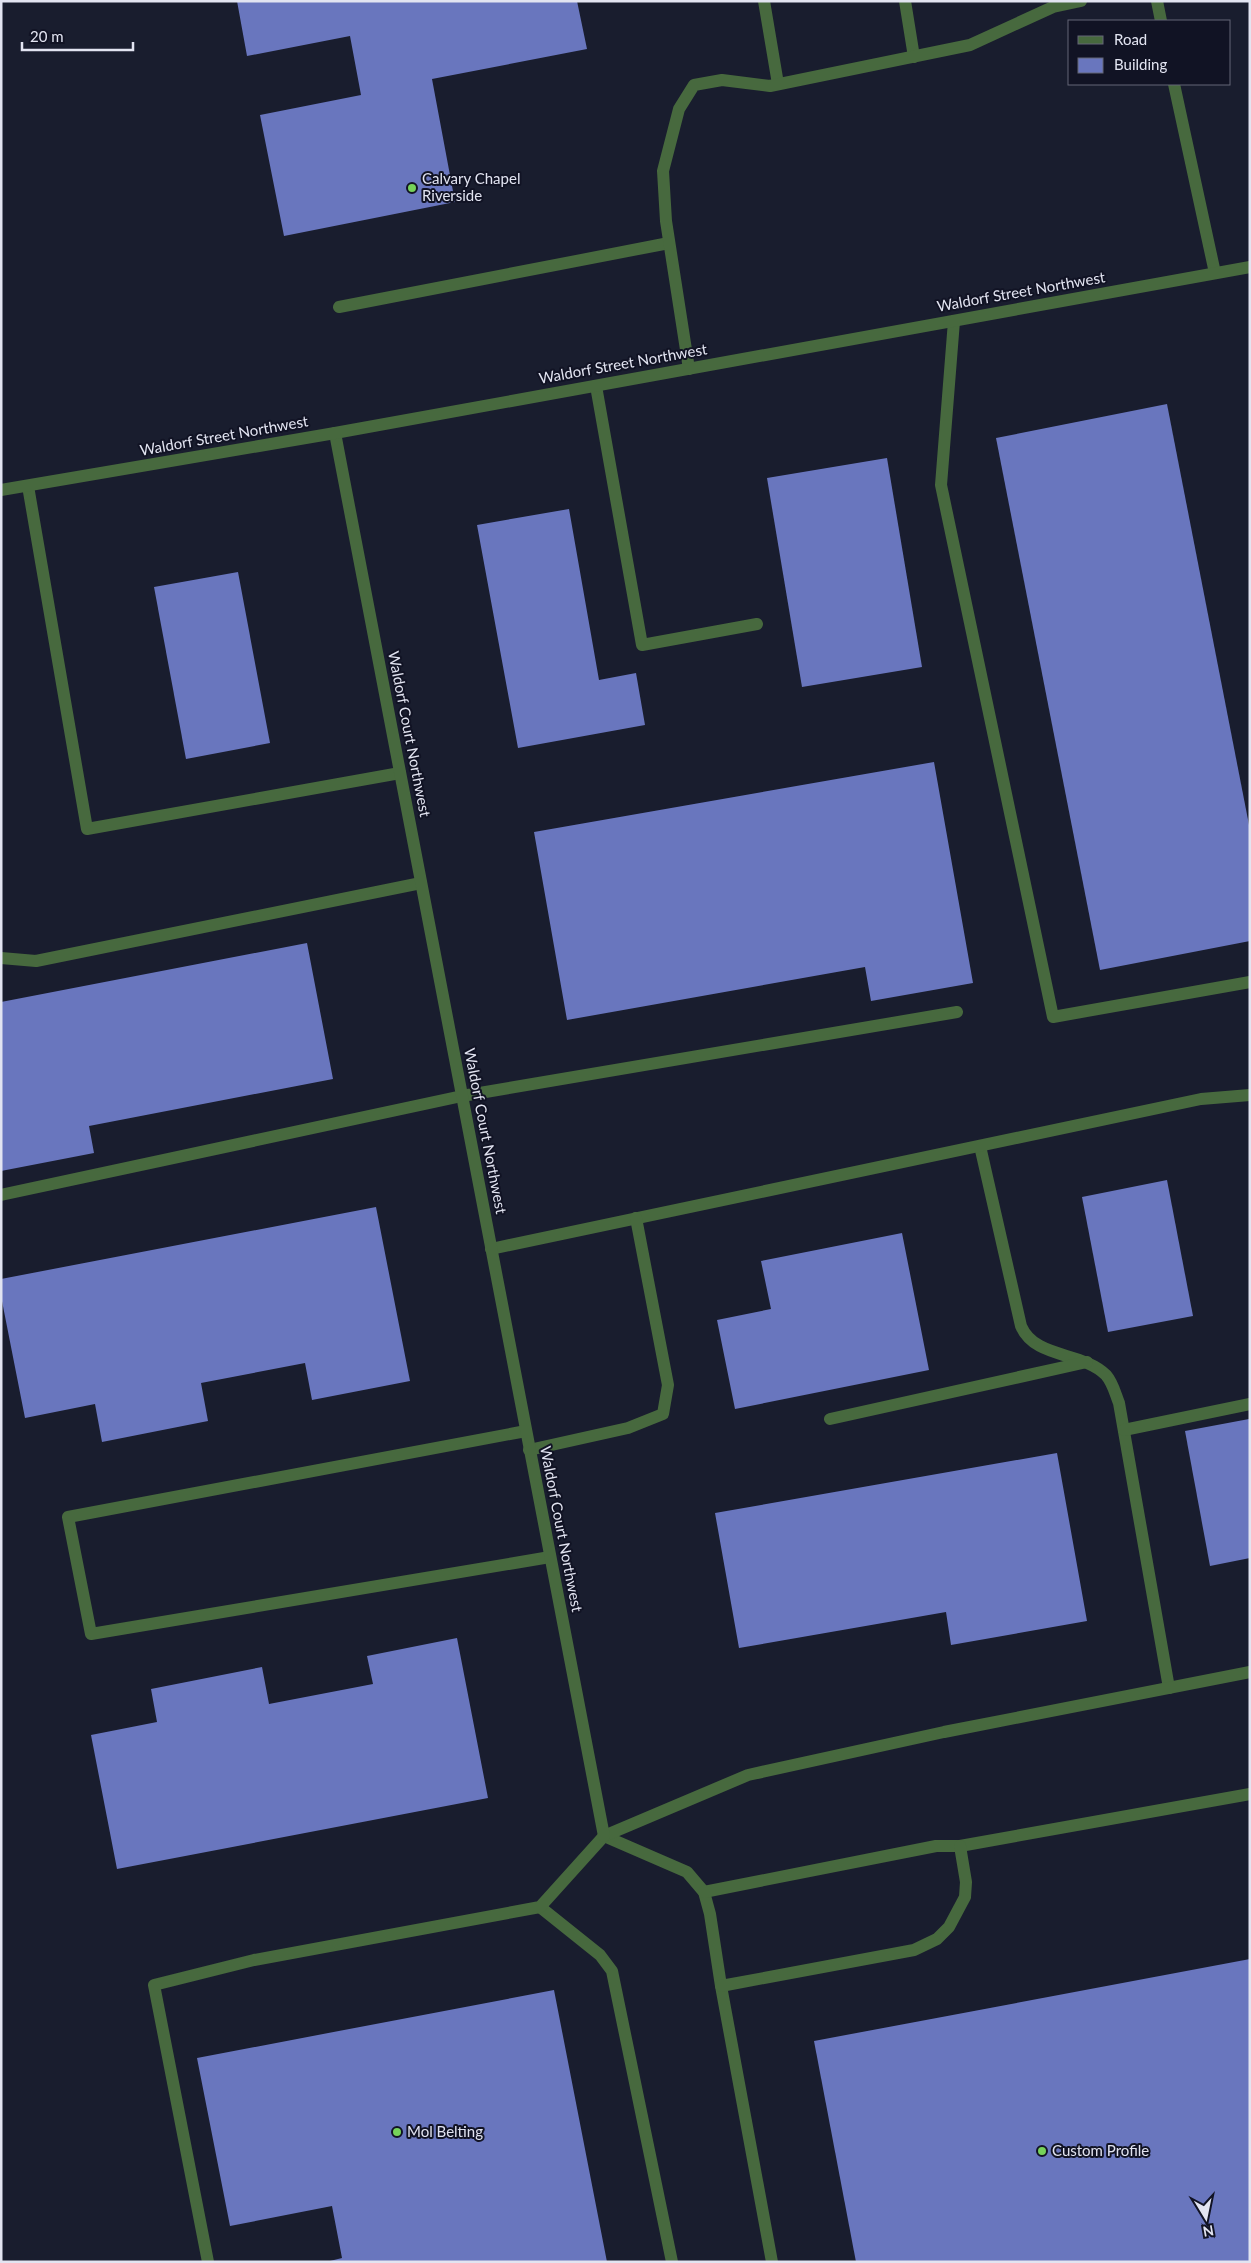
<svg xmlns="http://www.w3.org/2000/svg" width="1251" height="2263" viewBox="0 0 1251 2263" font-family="Lato,sans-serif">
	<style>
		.building { fill: #6976be }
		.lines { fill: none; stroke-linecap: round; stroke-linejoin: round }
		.lane { stroke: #47693e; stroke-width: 12 }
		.street { stroke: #47693e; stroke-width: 12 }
		.poi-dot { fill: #76d25a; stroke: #111324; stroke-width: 2 }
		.labels { text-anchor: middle; stroke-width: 4; stroke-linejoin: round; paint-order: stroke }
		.poi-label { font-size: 15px; fill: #e2e4f1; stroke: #111324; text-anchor: start }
		.street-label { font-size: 15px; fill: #e2e4f1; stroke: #111324 }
	</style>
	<rect width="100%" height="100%" fill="#191d2e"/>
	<!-- building -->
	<g class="building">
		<polygon points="237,1 577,1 587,49 432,79 455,202 284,236 260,115 361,95 350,36 247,56"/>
		<polygon points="1167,404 1250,830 1250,941 1100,970 996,438"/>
		<polygon points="887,458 922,667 802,687 767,478"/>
		<polygon points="569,509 599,680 636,673 645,725 518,748 477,525"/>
		<polygon points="238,572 270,743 186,759 154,587"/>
		<polygon points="934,762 973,983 871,1001 865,967 567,1020 534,832"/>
		<polygon points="307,943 333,1079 89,1126 94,1153 1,1171 1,1002"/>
		<polygon points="1167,1180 1193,1316 1108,1332 1082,1197"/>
		<polygon points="376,1207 410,1381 312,1400 305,1363 201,1383 208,1421 102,1442 95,1404 25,1418 1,1296 1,1279"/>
		<polygon points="902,1233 929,1370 735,1409 717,1320 771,1309 761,1261"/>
		<polygon points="1249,1419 1250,1558 1210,1566 1185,1431"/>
		<polygon points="1057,1453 1087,1621 951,1645 946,1612 739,1648 715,1513"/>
		<polygon points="457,1638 488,1798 117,1869 91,1735 157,1722 151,1689 262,1667 269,1704 373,1684 367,1656"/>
		<polygon points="1250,1959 1250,2262 856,2262 814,2041"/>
		<polygon points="554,1990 607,2262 326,2262 342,2258 332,2206 230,2226 197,2058"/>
	</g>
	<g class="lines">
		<!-- lane -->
		<g class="lane">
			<polyline points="764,1 778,84"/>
			<polyline points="905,1 914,57"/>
			<polyline points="1157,1 1161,21"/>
			<polyline points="1174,84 1215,273"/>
			<polyline points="339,307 669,243"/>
			<polyline points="954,321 941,485 1053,1017 1250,982"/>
			<polyline points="689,369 666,221 663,171 679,109 694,85 722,80 770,86 970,45 1053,7 1081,1"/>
			<polyline points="596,386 642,645 757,624"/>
			<polyline points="28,486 87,829 400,773"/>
			<polyline points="1,958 36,961 421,883"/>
			<path d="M980,1146L1021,1326C1035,1359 1082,1351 1106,1375C1113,1383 1115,1393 1119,1403L1169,1688"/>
			<polyline points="1,1195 462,1096 957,1012"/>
			<polyline points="491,1249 1201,1099 1250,1095"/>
			<polyline points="830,1419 1087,1362"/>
			<polyline points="1124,1430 1250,1404"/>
			<polyline points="526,1431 68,1517 91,1634 550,1557"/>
			<polyline points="529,1450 628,1428 663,1414 668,1385 636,1218"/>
			<polyline points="604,1836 687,1872 704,1892 710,1914 721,1986 772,2262"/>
			<polyline points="704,1892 936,1846 960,1846 1250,1794"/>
			<polyline points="540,1907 600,1955 612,1971 672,2262"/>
			<polyline points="721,1986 914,1950 937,1939 949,1927 965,1897 966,1882 960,1846"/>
			<polyline points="208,2262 154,1985 254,1960 540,1907 604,1836 748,1775 944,1732 1250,1672"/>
		</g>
		<!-- street -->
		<g class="street">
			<polyline points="335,433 604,1836"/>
			<polyline points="1,490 335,433 1250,267"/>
		</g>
	</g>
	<!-- markers -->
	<g class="poi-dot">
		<circle cx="412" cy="188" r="5"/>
		<circle cx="397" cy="2132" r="5"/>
		<circle cx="1042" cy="2151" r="5"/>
	</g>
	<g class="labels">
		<!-- poi labels -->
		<g class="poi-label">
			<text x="422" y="184">Calvary Chapel<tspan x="422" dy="17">Riverside</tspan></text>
			<text x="407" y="2137">Mol Belting</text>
			<text x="1052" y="2156">Custom Profile</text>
		</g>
		<!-- street labels -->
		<g class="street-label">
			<text transform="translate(1021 292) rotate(-10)" y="5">Waldorf Street Northwest</text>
			<text transform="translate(623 364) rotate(-10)" y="5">Waldorf Street Northwest</text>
			<text transform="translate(224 436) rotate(-10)" y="5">Waldorf Street Northwest</text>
			<text transform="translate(409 734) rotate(79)" y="5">Waldorf Court Northwest</text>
			<text transform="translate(485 1131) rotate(79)" y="5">Waldorf Court Northwest</text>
			<text transform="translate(561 1529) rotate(79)" y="5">Waldorf Court Northwest</text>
		</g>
	</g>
	<!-- border -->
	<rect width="1251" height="2263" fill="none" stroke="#e2e4f1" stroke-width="5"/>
	<!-- legend -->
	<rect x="1068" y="20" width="162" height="65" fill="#111324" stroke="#656776"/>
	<rect x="1078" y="36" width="25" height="8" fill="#47693e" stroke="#656776"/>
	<text x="1114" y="45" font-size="15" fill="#e2e4f1">Road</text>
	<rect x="1078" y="58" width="25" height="15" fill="#6976be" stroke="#656776"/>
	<text x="1114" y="70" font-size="15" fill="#e2e4f1">Building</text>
	<!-- north arrow -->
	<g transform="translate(1206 2218) rotate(170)" stroke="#111324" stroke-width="4" paint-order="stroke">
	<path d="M0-4L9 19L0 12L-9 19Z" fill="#e2e4f1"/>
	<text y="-8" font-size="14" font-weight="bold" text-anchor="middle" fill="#e2e4f1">N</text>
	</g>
	<!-- scale -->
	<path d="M22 42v8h111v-8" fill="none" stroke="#e2e4f1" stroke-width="2.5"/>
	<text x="30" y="42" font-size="15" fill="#e2e4f1" stroke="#111324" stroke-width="4" paint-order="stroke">20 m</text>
</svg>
